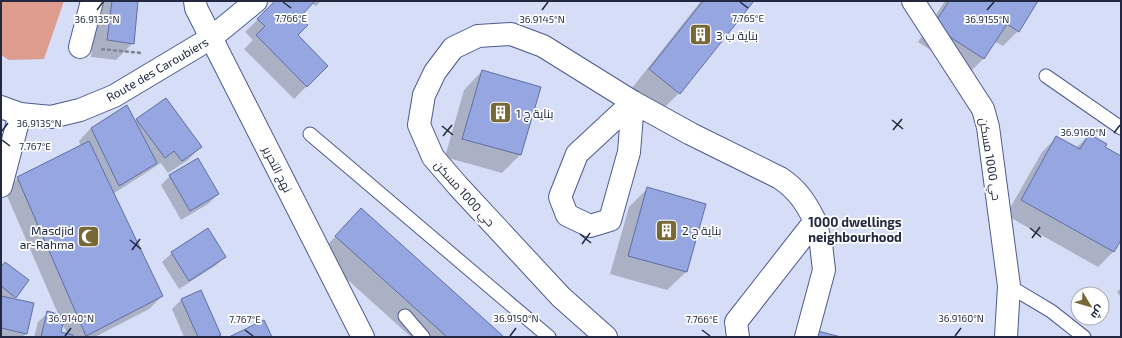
<svg xmlns="http://www.w3.org/2000/svg" width="1122" height="338" font-family="'Exo 2',Cairo,sans-serif">
<style>
.green{fill:#de9c8f}
.shadow{fill:#0003;fill-rule:evenodd}
.building{fill:#95a6e0;stroke:#5f6ea4}
.lines{fill:none;stroke-linecap:round;stroke-linejoin:round}
.service-casing{stroke:#4e5b90;stroke-width:15}
.minor-casing{stroke:#4e5b90;stroke-width:24}
.tertiary-casing{stroke:#4e5b90;stroke-width:24}
.path{stroke:#7c839b;stroke-width:2.5;stroke-dasharray:4 2;stroke-linecap:butt}
.service{stroke:#fff;stroke-width:13}
.minor{stroke:#fff;stroke-width:22}
.tertiary{stroke:#fff;stroke-width:22}
.ticks{fill:none;stroke:#22283f;stroke-width:1.5}
.labels{text-anchor:middle;dominant-baseline:central;stroke-width:3.5;stroke-linejoin:round;paint-order:stroke}
.poi-label{font-size:12px;fill:#22283f;stroke:#fff;text-anchor:start}
.street-label{font-size:12px;fill:#22283f;stroke:#fff}
.neighbourhood-label{font-size:13px;font-weight:bold;fill:#22283f;stroke:#fff}
.ticks-label{font-size:10px;text-anchor:middle;fill:#22283f;stroke:#fff;stroke-width:3.5;stroke-linejoin:round;paint-order:stroke}
</style>
<rect width="100%" height="100%" fill="#d6def7"/>
<path class="green" d="M1,1H64L44,59L9,60L1,55Z"/>
<g class="shadow">
<path d="M97,1H137L133,43L116,60L91,57Z"/>
<path d="M277,1H321L316,6L312,3L298,17L297,35L327,66L294,99L244,49L253,40L245,32Z"/>
<path d="M701,1H752L679,93L661,111L632,88Z"/>
<path d="M945,1H1037L1018,31L1003,46L994,41L983,59L968,74L918,42Z"/>
<path d="M482,71L539,88L520,155L502,173L445,157L464,90Z"/>
<path d="M166,99L200,147L188,160L168,173L161,163L113,194L162,296L149,309L95,337H34L38,322L48,313L59,316L5,191L18,178L81,146L79,141L91,128L134,122ZM62,323L68,335L60,333Z"/>
<path d="M1089,135L1104,148L1121,157V238L1113,252L1098,267L1006,215L1042,152L1057,137L1076,148Z"/>
<path d="M170,176L218,194L208,204L181,220L161,185Z"/>
<path d="M647,189L705,205L686,272L667,290L610,274L629,207Z"/>
<path d="M361,209L503,337H411L319,254Z"/>
<path d="M172,253L225,257L215,266L179,289L162,262Z"/>
<path d="M1,267L15,297L13,299L26,334L23,337H1Z"/>
<path d="M1121,288V297L1117,292Z"/>
<path d="M181,300L220,335L218,337H184L172,309Z"/>
</g>
<g class="building">
<path d="M112,1H138L134,44L107,40Z"/>
<path d="M275,1H315L300,17L308,25L298,35L328,66L307,87L256,35L265,26L257,19Z"/>
<path d="M703,1H754L680,94L649,69Z"/>
<path d="M949,1H1038L1019,32L1007,24L984,59L933,26Z"/>
<path d="M482,70L541,87L521,155L462,139Z"/>
<path d="M166,98L202,147L182,161L174,151L165,158L136,119Z"/>
<path d="M127,105L157,163L119,186L91,128Z"/>
<path d="M1089,134L1107,144L1105,147L1121,156V240L1114,252L1021,200L1056,136L1080,149Z"/>
<path d="M89,141L163,296L86,336L17,177Z"/>
<path d="M198,158L219,194L190,211L169,175Z"/>
<path d="M647,187L706,204L687,272L628,256Z"/>
<path d="M361,208L504,337H447L335,236Z"/>
<path d="M208,228L226,257L189,281L171,252Z"/>
<path d="M5,262L29,280L16,298L1,286V267Z"/>
<path d="M201,290L221,335L217,337H198L181,299Z"/>
<path d="M1,296L34,303L27,334L1,328Z"/>
<path d="M47,311L65,316L61,332L73,335V337H41Z"/>
<path d="M264,320L272,337H229Z"/>
<path d="M814,330L841,337H812Z"/>
</g>
<g class="lines">
<defs>
<g id="service">
<path d="M1046,76L1121,128"/>
<path d="M310,134L549,337"/>
<path d="M1009,286L1051,311L1084,337"/>
<path d="M405,316L423,337"/>
</g>
<g id="minor">
<path d="M913,1L983,109L988,127L1009,286L1006,337"/>
<path d="M80,47L92,1"/>
<path d="M633,102L629,152L610,220L590,226L567,215L560,197L577,154Z"/>
<path d="M1,107L20,114L51,117L80,110L114,96L211,38L256,1"/>
<path d="M1,186L20,114"/>
<path d="M606,337L561,297L458,186L433,157L419,125L424,95L435,72L453,48L478,36L511,34L543,46L633,102L691,134L780,178C798,190 806,203 815,221"/>
<path d="M738,337L736,322L815,221L821,244L824,270L806,337"/>
</g>
<path id="tertiary" d="M195,1L196,8L363,337"/>
</defs>
<use href="#service" class="service-casing"/>
<use href="#minor" class="minor-casing"/>
<use href="#tertiary" class="tertiary-casing"/>
<path class="path" d="M101,49L142,53"/>
<use href="#service" class="service"/>
<use href="#minor" class="minor"/>
<use href="#tertiary" class="tertiary"/>
</g>
<path class="ticks" d="M283,2L291,8M740,2L748,8M97,10L103,2M542,10L548,2M987,10L994,2M892,120L903,129M442,126L453,135M893,130L902,119M2,131L8,123M1114,133L1120,125M443,136L452,125M2,140L10,146M1030,228L1041,237M580,234L591,243M1032,238L1040,227M130,240L141,249M582,244L590,233M132,250L140,239M245,330L253,336M702,330L710,336M65,336L71,328M510,336L516,328M955,336L961,328"/>
<defs>
<symbol id="building-square" viewBox="-11 -11 22 22"><rect x="-9" y="-9" width="18" height="18" rx="4" fill="#786836" stroke="#fff"/><path d="M-4-6H4V6H1V3H-1V6H-4ZM-2.5-4.3h1.7v1.8h-1.7ZM.8-4.3h1.7v1.8H.8ZM-2.5-1h1.7V.8h-1.7ZM.8-1h1.7V.8H.8Z" fill="#fff"/></symbol>
<symbol id="mosque-square" viewBox="-11 -11 22 22"><rect x="-9" y="-9" width="18" height="18" rx="4" fill="#786836" stroke="#fff"/><path d="M3.5-4.9A6 6 0 1 0 3.5 4.9A5 5 0 1 1 3.5-4.9Z" fill="#fff"/></symbol>
</defs>
<g fill-rule="evenodd">
<use href="#building-square" x="688" y="22" width="25" height="25"/>
<use href="#building-square" x="488" y="100" width="25" height="25"/>
<use href="#building-square" x="654" y="218" width="25" height="25"/>
<use href="#mosque-square" x="76" y="224" width="25" height="25"/>
</g>
<g class="labels">
<g class="poi-label">
<text x="716" y="35">بناية ب 3</text>
<text x="516" y="113">بناية ج 1</text>
<text x="74" y="230" text-anchor="end">Masdjid<tspan x="74" dy="14">ar-Rahma</tspan></text>
<text x="682" y="230">بناية ج 2</text>
</g>
<g class="street-label">
<text transform="translate(157 69) rotate(-30)">Route des Caroubiers</text>
<text transform="translate(991 159) rotate(81)">حي 1000 مسكن</text>
<text transform="translate(278 169) rotate(63)">نهج التحرير</text>
<text transform="translate(465 193) rotate(48)">حي 1000 مسكن</text>
</g>
<g class="neighbourhood-label">
<text x="855" y="222">1000 dwellings<tspan x="855" dy="15">neighbourhood</tspan></text>
</g>
</g>
<g class="ticks-label">
<text x="291" y="22">7.766°E</text>
<text x="748" y="22">7.765°E</text>
<text x="97" y="23">36.9135°N</text>
<text x="542" y="23">36.9145°N</text>
<text x="987" y="23">36.9155°N</text>
<text x="39" y="127">36.9135°N</text>
<text x="1083" y="136">36.9160°N</text>
<text x="35" y="150">7.767°E</text>
<text x="71" y="322">36.9140°N</text>
<text x="516" y="322">36.9150°N</text>
<text x="961" y="322">36.9160°N</text>
<text x="245" y="323">7.767°E</text>
<text x="702" y="323">7.766°E</text>
</g>
<rect width="1122" height="338" fill="none" stroke="#22283f" stroke-width="4"/>
<g transform="translate(1090 306) rotate(128)"><circle r="19" fill="#ffffff" stroke="#a7a9b2"/>
<path d="M0-3L7 15L0 10L-7 15Z" fill="#786836"/>
<text y="-6" font-size="11" font-weight="bold" text-anchor="middle" fill="#22283f">ش</text>
</g>
</svg>
